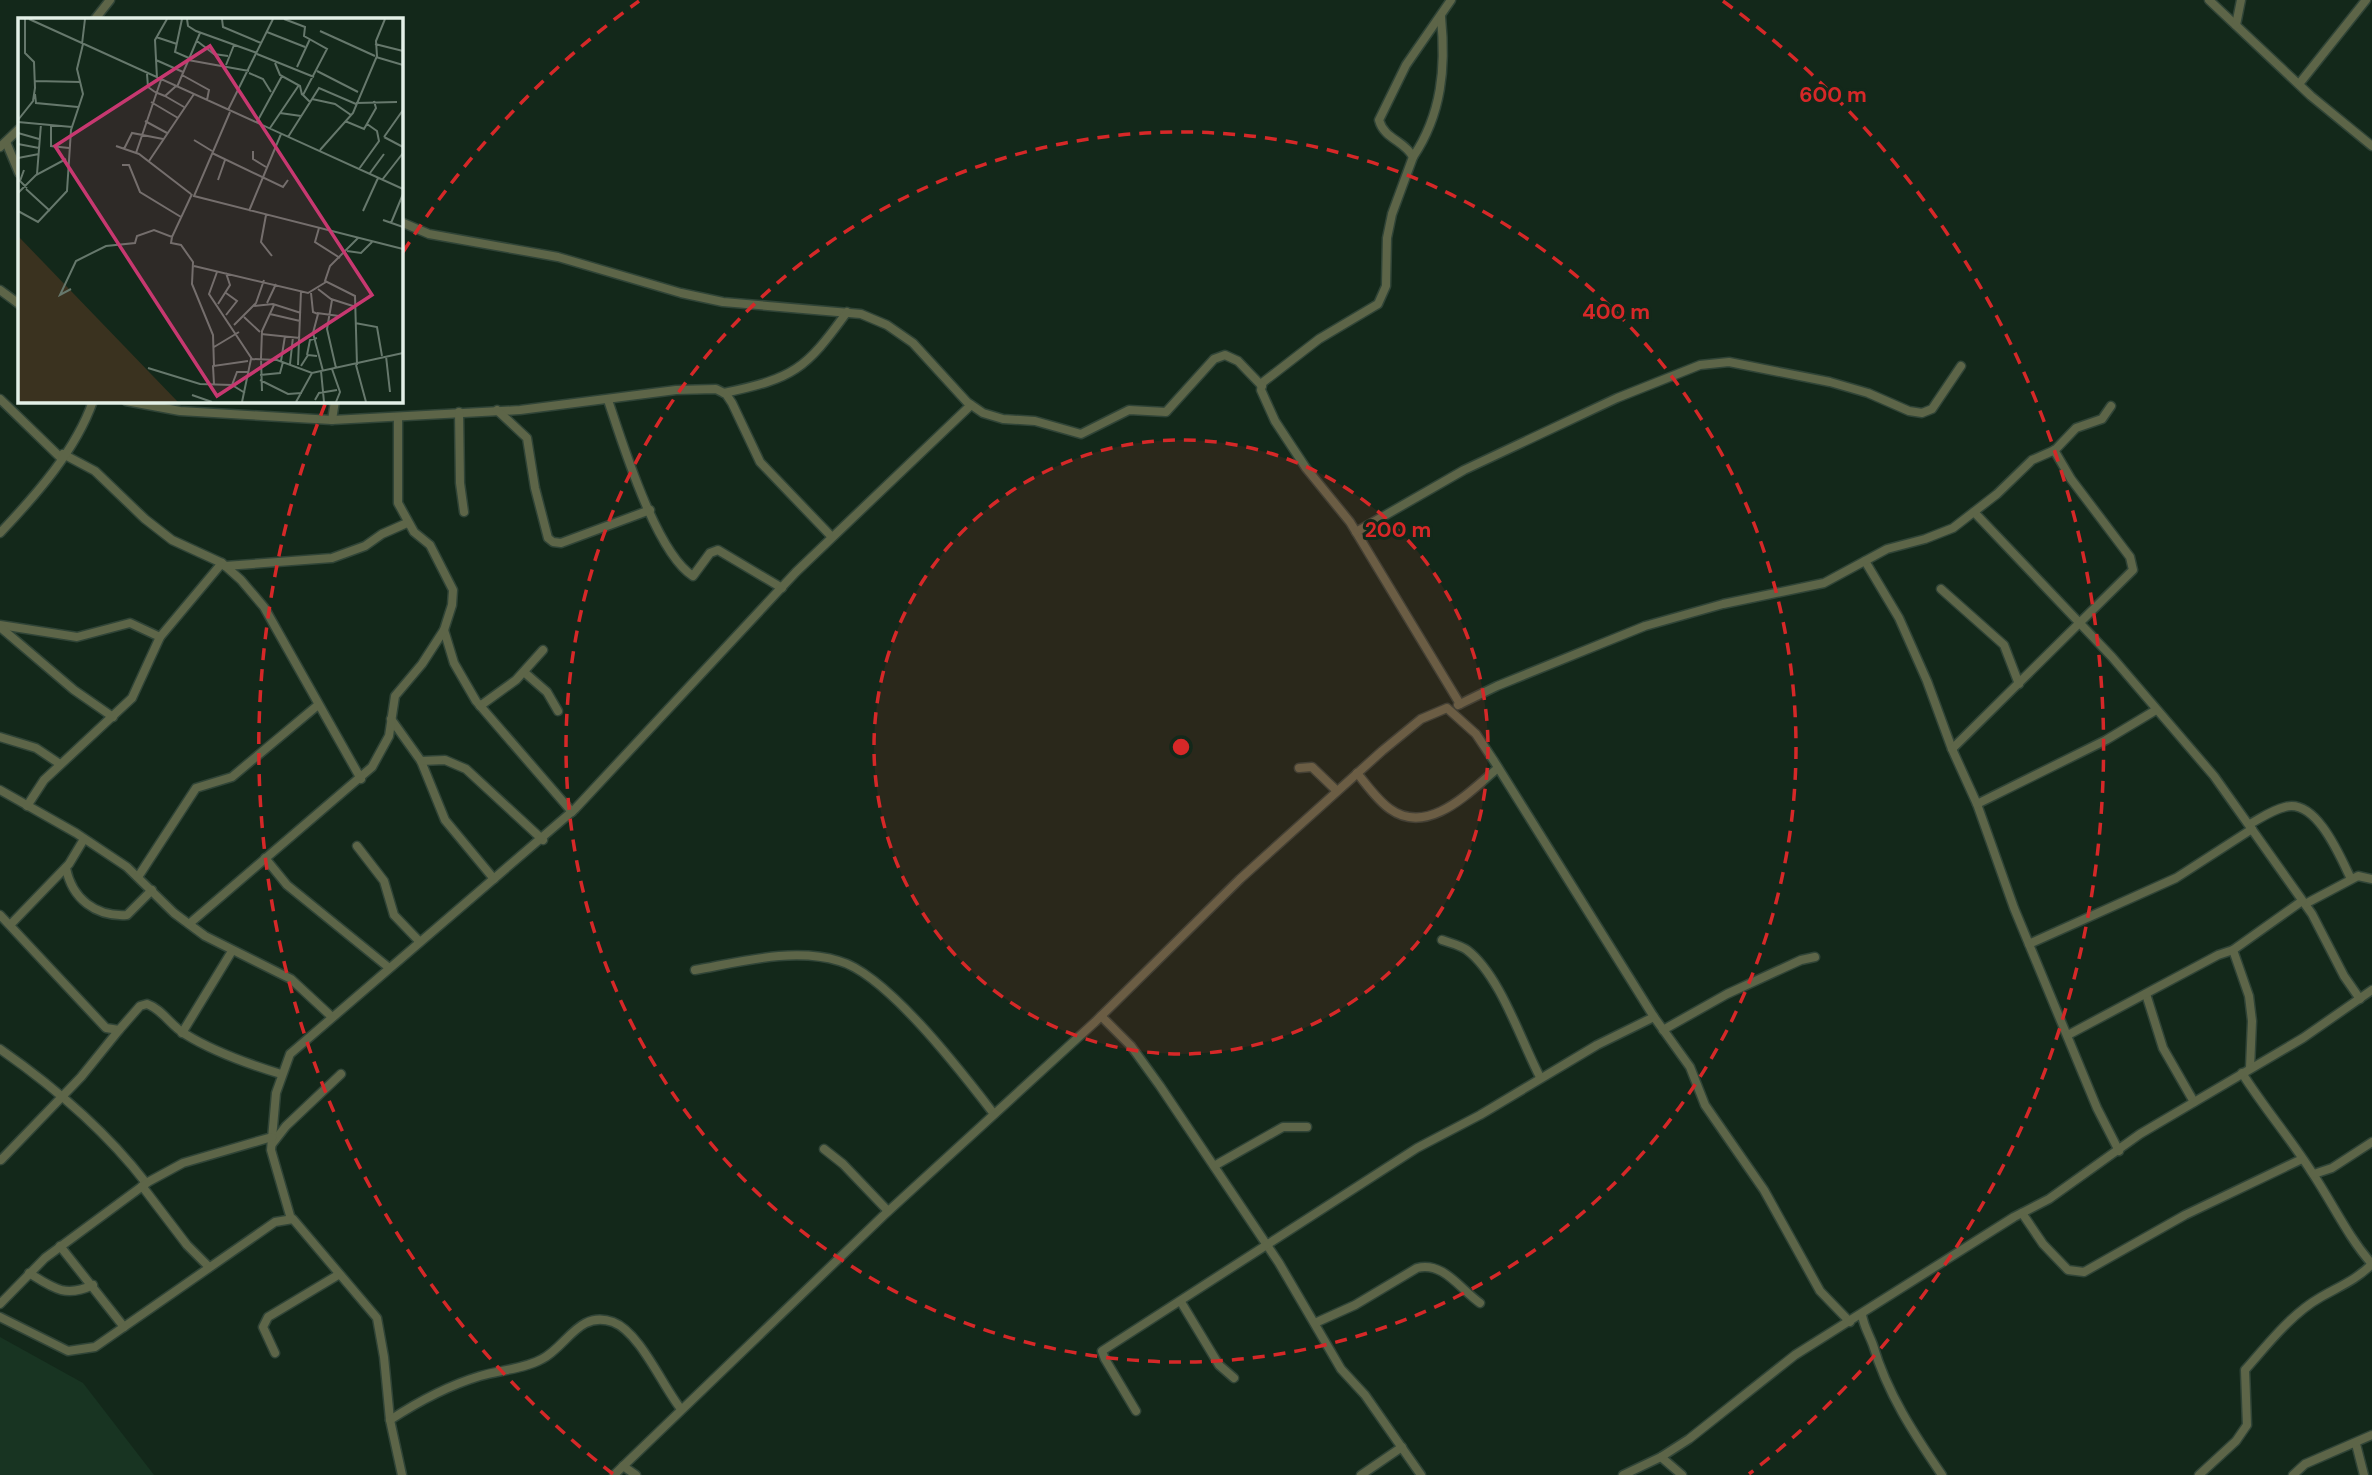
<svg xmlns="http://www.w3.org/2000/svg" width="2372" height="1475" font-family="'DM Sans',sans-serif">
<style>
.built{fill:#183422}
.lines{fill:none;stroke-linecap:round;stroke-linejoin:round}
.minor-casing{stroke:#304437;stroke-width:11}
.minor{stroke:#5d6548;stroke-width:8}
.ring{fill:none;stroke:#d62828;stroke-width:3.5;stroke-dasharray:12 9}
.inset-road{fill:none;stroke:#66786c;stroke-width:2}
.view{fill:#c73870;fill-opacity:0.15;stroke:#c73870;stroke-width:3.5}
.inset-edge{fill:none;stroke:#e3f0e7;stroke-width:3.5}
.centre{fill:#d62828;stroke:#13281a;stroke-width:3.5}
.ring-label{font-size:21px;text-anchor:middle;font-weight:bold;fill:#d62828;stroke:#13281a;stroke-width:6;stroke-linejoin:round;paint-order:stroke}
</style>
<rect width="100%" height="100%" fill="#13281a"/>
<path class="built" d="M0,1337L83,1383L154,1475H0Z"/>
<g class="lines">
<defs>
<g id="minor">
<path d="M1451,0L1406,65L1379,120C1384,139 1405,141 1413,157L1392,214L1387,238L1386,286L1378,304L1319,339L1262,383L1261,390L1275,421L1306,468L1350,522L1460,704"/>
<path d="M2209,0L2311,96L2372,146"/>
<path d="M95,19L110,0"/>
<path d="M2236,25L2241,0"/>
<path d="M2299,84L2366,0"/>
<path d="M6,142L19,173"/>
<path d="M0,147L19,129"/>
<path d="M1413,157C1442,114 1446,67 1441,17"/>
<path d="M401,222L429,234L558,257L681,293L723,302L861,314L887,325L913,343L967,402L983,413L1003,419L1035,421L1081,434L1129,410L1166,412L1214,359L1225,355L1238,361L1262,386"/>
<path d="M0,290L19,304"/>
<path d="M724,393C794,378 805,370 847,312"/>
<path d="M0,399L61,458"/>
<path d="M608,400C622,442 656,553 693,576L710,553L718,550L782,588"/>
<path d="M126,401L180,411L332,420L520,410L676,390L716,389L726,394L732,403L760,462L831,536"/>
<path d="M497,410L527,438L535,488L548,538L553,542L561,543L650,510"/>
<path d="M459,412L460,483L464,512"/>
<path d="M398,417V503L414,532L430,545L453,590L452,605L444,630L454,663L476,701L572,812"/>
<path d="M332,420L335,401"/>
<path d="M63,454L95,471L145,519L172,540L222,563L241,580L264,607L361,779"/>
<path d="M1974,512L2112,657L2214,776L2312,914L2344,976L2360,999"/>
<path d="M1356,532L1464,470L1617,398L1700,365L1729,362L1830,382L1868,393L1909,411L1922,413L1932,409L1961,366"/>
<path d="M0,533C36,495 76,450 93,401"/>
<path d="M1865,561L1899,618L1927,681L1952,749L1977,804L2014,908L2097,1108L2119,1151"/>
<path d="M225,566L332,558L365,546L382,534L407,523"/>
<path d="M1941,589L2004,645L2019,684"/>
<path d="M0,625L77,637L130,623L160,637"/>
<path d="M0,627L74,690L113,717"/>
<path d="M524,672L547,692L558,711"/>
<path d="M1458,705L1497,686L1645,626L1723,604L1824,583L1887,549L1925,539L1953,528L1997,494L2032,460L2055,450L2076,428L2102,419L2111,406"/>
<path d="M480,706L516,680L543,650"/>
<path d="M391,719L421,761L445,820L494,879"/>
<path d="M0,737L36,748L60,764"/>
<path d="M1952,749L2133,570L2130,557L2071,479L2054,450"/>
<path d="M421,761L445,760L466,769L543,840"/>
<path d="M1299,768L1312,767L1337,791"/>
<path d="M1357,773C1367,785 1377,800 1390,809C1429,837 1471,790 1498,768"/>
<path d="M0,790L76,833L127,867L174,913L205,936L291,979L332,1017"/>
<path d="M1977,804L2106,740L2156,710"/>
<path d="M27,806L44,780L132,698L160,637L222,563"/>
<path d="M2250,824C2261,818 2272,810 2285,807C2316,798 2340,856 2351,879"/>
<path d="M357,846L384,881L394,915L419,941"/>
<path d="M265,858L287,885L388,967"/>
<path d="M66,868C72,899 96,917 127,915L152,890"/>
<path d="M138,877L196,788L232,777L318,705"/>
<path d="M2305,904L2358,876L2372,879"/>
<path d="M0,915L106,1028L119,1030L140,1006L147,1004C162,1009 171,1026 185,1034C214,1052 248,1064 281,1074"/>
<path d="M11,924L69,864L84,839"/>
<path d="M189,924L372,767L389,736L395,696L422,664L444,630"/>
<path d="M1442,940C1450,943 1460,945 1467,950C1500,975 1521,1041 1540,1077"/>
<path d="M2029,944L2176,878L2252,829"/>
<path d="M695,970C740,962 794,947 839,961C887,974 963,1074 994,1114"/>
<path d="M2146,994L2163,1048L2194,1102"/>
<path d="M1101,1016L1131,1046L1160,1086L1279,1263L1341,1369L1365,1395L1421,1475"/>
<path d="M1663,1030L1727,994L1801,960L1815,957"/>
<path d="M182,1033L232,951"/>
<path d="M2068,1035L2218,955L2233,950"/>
<path d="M0,1049C53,1086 106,1131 146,1183"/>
<path d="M2250,1068L2252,1021L2249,996L2233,950L2302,901"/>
<path d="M2242,1073C2264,1108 2291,1139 2313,1174C2333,1204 2348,1237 2372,1264"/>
<path d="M272,1144L286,1126L341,1074"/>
<path d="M824,1149L843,1164L888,1211"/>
<path d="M1,1160L81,1077L119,1030"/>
<path d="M1214,1166L1283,1127H1307"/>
<path d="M2314,1174L2332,1168L2372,1142"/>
<path d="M142,1186L187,1245L209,1267"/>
<path d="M2022,1213L2043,1244L2068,1270L2084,1272L2185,1215L2302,1159"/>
<path d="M291,1219L271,1150L276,1093L290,1054L575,809L796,572L971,405"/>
<path d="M60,1246L124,1327"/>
<path d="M29,1273C53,1288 65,1298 93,1285"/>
<path d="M1181,1302L1219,1365L1234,1378"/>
<path d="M0,1304L45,1258L148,1182L183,1163L272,1137"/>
<path d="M1862,1315C1864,1327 1869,1334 1873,1345C1887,1393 1914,1434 1942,1475"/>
<path d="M0,1317L68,1351L95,1347L265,1229L275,1222L293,1219L377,1318L384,1357L390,1420L402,1475"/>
<path d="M1315,1323L1355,1305L1417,1268C1443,1261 1460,1289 1480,1303"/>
<path d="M275,1353L263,1327L268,1317L338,1275"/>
<path d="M1136,1411L1105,1359L1102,1351L1417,1148L1480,1115L1597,1045L1654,1017"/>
<path d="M390,1420C419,1401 447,1386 480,1376C500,1370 524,1369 542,1359C567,1346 579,1310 613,1322C640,1332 663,1387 681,1409"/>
<path d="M2356,1444L2364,1475"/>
<path d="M1661,1457L1682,1475"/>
<path d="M623,1466L636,1475"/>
<path d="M614,1475L883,1216L1095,1022L1240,879L1382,751L1421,719L1447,708L1476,734L1494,761L1654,1017L1690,1067L1705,1105L1764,1190L1820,1291L1850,1322"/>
<path d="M1361,1475L1402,1447"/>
<path d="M1623,1475L1661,1457L1689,1439L1795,1355L2014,1217L2049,1199L2140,1134L2303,1038L2372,990"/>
<path d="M2199,1475L2236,1441L2247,1425L2245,1370C2268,1344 2291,1314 2321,1297C2340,1286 2356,1280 2372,1264"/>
<path d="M2293,1475L2305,1464L2372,1435"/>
</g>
</defs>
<use href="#minor" class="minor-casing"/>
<use href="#minor" class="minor"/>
</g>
<circle cx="1181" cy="747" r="307" fill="#d62828" fill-opacity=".12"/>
<g class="ring">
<circle cx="1181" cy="747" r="307"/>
<circle cx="1181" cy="747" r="615"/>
<path d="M613 1474A922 922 0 0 1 326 402M403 252A922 922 0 0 1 639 1M1723 1A922 922 0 0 1 1749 1474"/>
</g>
<g transform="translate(18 18)">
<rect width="385" height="385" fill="#13281a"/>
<path d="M0,218L160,384H0Z" fill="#3a321f"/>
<path class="inset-road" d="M11,1L385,171M164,1L157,34L171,40M169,1L170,8L178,13L239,35M204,1L205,9L243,25M266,1L287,9L286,18L309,31L285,77L292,84M302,13L357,38M249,14L287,29M138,19L159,26M179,23L196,36L210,38M64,26L67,1M357,26L385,33M239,36L296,59M358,39L385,47M138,42L165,54M170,42L231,53M257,45L262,57L282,68L284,77M208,47L216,27M279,49L292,21M299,53L340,74M231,55L245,61L253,74M129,56L130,69L137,74M164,57L191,72L189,82M139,60L137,22L149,1M17,63L62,64M159,69L182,15M137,74L147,78L158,68M17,76L18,85L60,89M147,78L166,89M294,81L317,86L333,97M133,84L160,100M338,85L379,84M210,92L255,1M212,94L176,178L385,231M262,95L283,98M0,102L15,83L17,70L16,44L7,35V1M127,103L149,115M327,103L346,111L358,90L356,83M0,104L54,109M239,104L264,58M33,107V128L51,130M252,110L281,67M0,115L21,121M270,119L301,70L338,86M366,119L385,92M366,119L385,129M176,122L194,133M0,126L21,130M98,128L121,136L173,176M106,131L114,115L145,121M302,132L335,95L359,38L358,23L367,1M235,133V141L248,149M118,135L143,62M194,135L265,169L270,162M0,140L21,136M131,143L176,76M104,147H111L122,174L163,199M341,151L361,123L359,113L349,106M6,152L2,163L9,170M352,155L366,136M19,156L23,106M200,162L207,142M364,162L385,135M8,171L32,193M0,175L18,157L48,141M0,193L20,204L49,173L53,112L65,76L59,51L65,26M231,193L263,116M345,193L360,160M248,197L243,224L254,238M365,202L385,209M373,205L385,176M301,210L297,224L322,240M154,219L153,225L163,227L175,244L174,266L195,317L196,348M329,233L343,235L354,224M176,248L290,275L308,264M199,254L191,276L234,341M53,271L42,277L58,243L88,228L117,225L119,218L136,212L154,219L174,176M300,271L313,281L338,289M208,275L219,283L208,297M293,275L295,294L300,296L295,315L305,353M314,282L309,311L318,350M249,285L258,266M200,286L212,267L208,255M235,288L255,286L283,295M299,295L321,298M252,296L282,303M226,299L242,314M337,305L359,309L364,338M216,307L238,285L246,262M243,316L282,320M196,329L221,314M289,337L292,322L299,320M368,338L372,374M243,340L244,313L256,287M243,340L244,373M263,343L267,318M272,346L275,319M280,347L283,273M338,347L348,384M339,347L337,278L307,263L312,248L340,220M283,348L290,337L299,338M130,350L182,366L214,367L227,375M314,351L322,374L318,384M303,353L306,384M242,357L262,355L265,344M242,362L270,376L284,375M196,366L195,348L230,343M214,367L219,354H230M174,377L194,384M297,382L301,375L319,372M224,384L233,341L259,342L294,355L385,335M278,384L294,355"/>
<path class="view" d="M192,28L354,277L199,378L37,128Z"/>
<rect width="385" height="385" class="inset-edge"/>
</g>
<circle cx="1181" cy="747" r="10" class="centre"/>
<g class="ring-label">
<text x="1833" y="102">600 m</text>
<text x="1616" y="319">400 m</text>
<text x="1398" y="537">200 m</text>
</g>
</svg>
